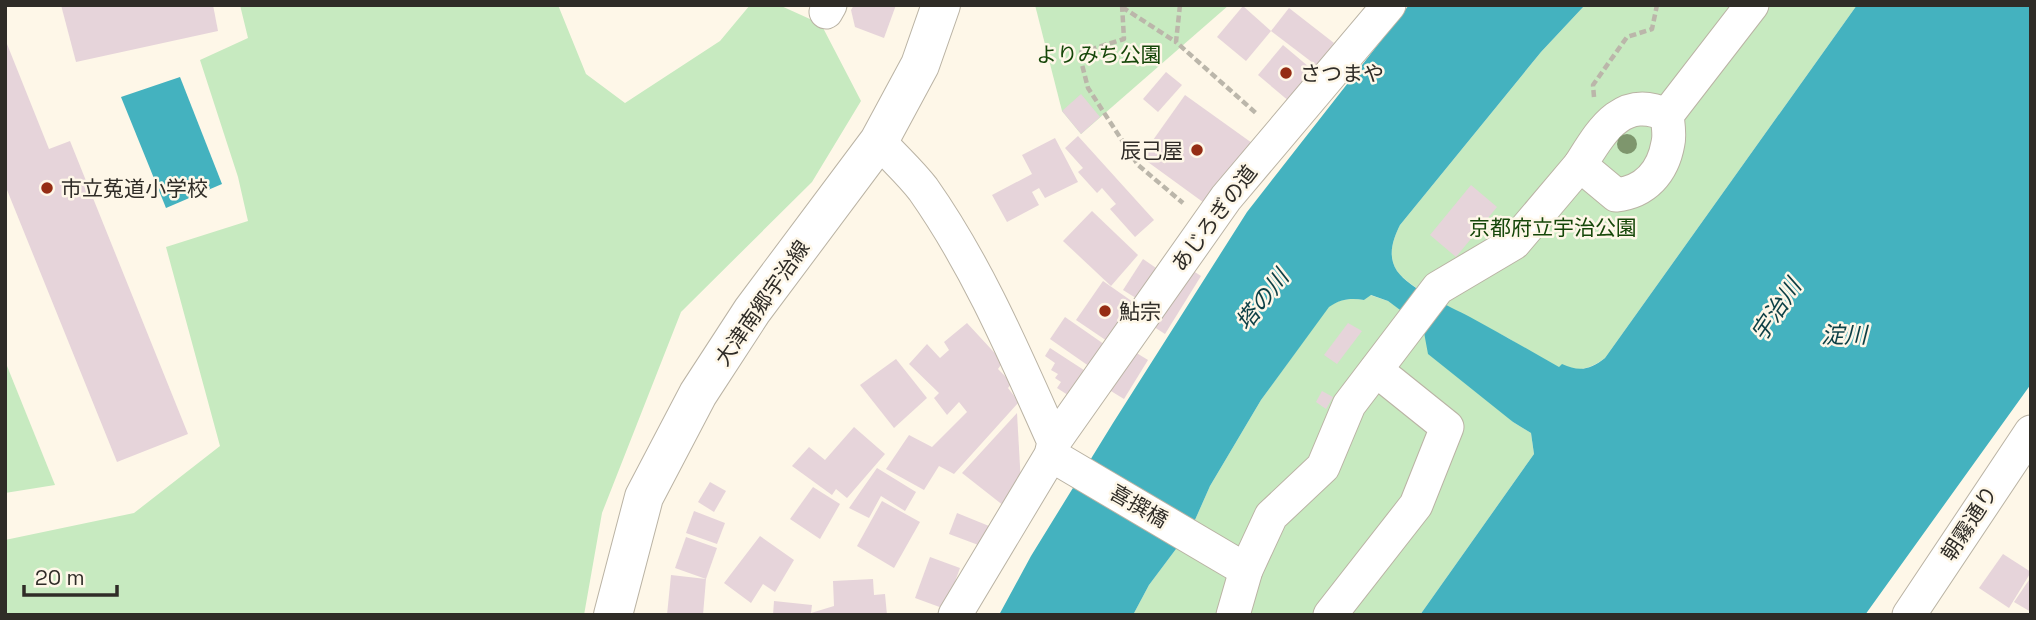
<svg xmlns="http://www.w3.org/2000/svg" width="2036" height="620" font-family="'Space Grotesk','Noto Sans JP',sans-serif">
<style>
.green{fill:#c7eac0}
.water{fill:#44b2bf}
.building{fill:#e6d4da}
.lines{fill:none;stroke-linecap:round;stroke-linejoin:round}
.street-casing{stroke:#bab3a4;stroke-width:35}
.primary-casing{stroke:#bab3a4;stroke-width:40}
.path{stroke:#bbb6aa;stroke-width:4.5;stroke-dasharray:7 3.5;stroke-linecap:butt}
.street{stroke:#fff;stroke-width:33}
.primary{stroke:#fff;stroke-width:38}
.tree{fill:#7e966d}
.poi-dot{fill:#952d14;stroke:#fef7e8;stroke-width:2.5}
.labels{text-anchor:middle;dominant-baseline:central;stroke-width:5;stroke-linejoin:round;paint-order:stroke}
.park-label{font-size:21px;fill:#164709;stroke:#fef7e8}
.poi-label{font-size:21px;fill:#2f2c27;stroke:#fef7e8;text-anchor:start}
.street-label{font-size:21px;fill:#2f2c27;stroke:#fef7e8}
.water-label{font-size:23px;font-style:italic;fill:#0c3f45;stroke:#fef7e8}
</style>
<rect width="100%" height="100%" fill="#fef7e8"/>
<g class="green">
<path d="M240,5H558L586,74L625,103L720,41L750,5H779L821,24L861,101L812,182L681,312L602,513L584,615H5V540L134,513L220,446L166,247L248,221L238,177L200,60L248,38Z"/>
<path d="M1035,5H1229L1081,134L1062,111Z"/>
<path d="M1585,5H1857L1605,358C1592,368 1577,373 1560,368C1544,363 1523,347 1508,338C1483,324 1412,292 1397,271C1387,256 1393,239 1400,225L1541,52Z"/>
<path d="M1370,295L1388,301L1404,312L1513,422L1531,433L1534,454L1420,615H1133L1149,585L1191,529L1210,486L1261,400L1329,306C1341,299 1350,298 1364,300Z"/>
<path d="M5,361L55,485L5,493Z"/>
</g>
<g class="water">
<path d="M1409,5H1585L1541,52L1400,225C1393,239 1387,256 1397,271C1410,289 1449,306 1470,317C1500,333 1529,350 1559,367L1562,364C1579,372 1590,370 1605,358L1857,5H2031V384L1865,615H1420L1534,454L1531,433L1513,422L1428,354L1423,327L1388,301L1371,295L1364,300C1350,298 1341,299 1329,307L1261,400L1210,486L1191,529L1149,585L1133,615H999L1031,556L1113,423L1247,212Z"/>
<path d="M180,77L222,184L166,208L121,97Z"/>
</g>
<g class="building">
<path d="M61,5H213L218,31L76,62Z"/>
<path d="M854,5H896L884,38L855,27L851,10Z"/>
<path d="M1243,6L1271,31L1246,61L1217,37Z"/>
<path d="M1289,8L1334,43L1317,66L1271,31Z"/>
<path d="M5,39L49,149L70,141L188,434L117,462L5,185Z"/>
<path d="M1283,45L1315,72L1290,102L1258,75Z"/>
<path d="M1166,72L1182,85L1158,112L1143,99Z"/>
<path d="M1081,94L1100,117L1081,134L1062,111Z"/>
<path d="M1185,95L1252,143L1207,205L1141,157Z"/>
<path d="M1078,136L1154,220L1135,237L1110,209L1116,204L1102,188L1097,193L1078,172L1083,168L1065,148Z"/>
<path d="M1055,138L1078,182L1045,198L1039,188L1032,192L1039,205L1007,222L992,195L1032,174L1022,155Z"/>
<path d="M1471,185L1497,207L1456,257L1430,235Z"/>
<path d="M1092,211L1138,255L1111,286L1063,241Z"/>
<path d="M1143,259L1159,270L1139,300L1123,290Z"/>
<path d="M1184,265L1201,276L1165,334L1148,323Z"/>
<path d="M1103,281L1133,302L1107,341L1076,320Z"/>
<path d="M1065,317L1111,349L1096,371L1050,339Z"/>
<path d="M967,323L1003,362L998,369L1012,383L1008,388L1019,402L954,474L939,466L924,490L886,469L909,435L932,447L967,412L959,402L947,415L934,398L939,393L909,364L927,344L940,358L949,350L944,342Z"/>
<path d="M1348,323L1362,331L1337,364L1324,355Z"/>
<path d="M1050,348L1090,374L1074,399L1057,388L1061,382L1055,378L1058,374L1051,370L1055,363L1045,356Z"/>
<path d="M1130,349L1148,360L1124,399L1106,388Z"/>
<path d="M896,359L927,398L894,428L860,385Z"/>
<path d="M1322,391L1333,397L1326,409L1316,402Z"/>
<path d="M1017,413L1021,484L1004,506L962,473Z"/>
<path d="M854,427L885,454L847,498L836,489L832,495L792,466L809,447L825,460Z"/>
<path d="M877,468L916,492L905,511L881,496L869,518L849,508Z"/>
<path d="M710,482L726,491L714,512L698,502Z"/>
<path d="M813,487L840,504L820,539L790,519Z"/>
<path d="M882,501L920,522L894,568L857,546Z"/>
<path d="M694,511L725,523L717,544L686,533Z"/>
<path d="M957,513L989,526L981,546L949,534Z"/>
<path d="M760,536L794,560L775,592L763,584L751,603L724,583Z"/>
<path d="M686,537L717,548L706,579L675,568Z"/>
<path d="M2003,554L2031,572L2009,608L1979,588Z"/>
<path d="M930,557L960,568L945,609L915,598Z"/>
<path d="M671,575L706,579L703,615H667Z"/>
<path d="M2031,577V612L2014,602Z"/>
<path d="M873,579L874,595L885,594L887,615H773L774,601L812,605L811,613L834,606L833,581Z"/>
</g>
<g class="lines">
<defs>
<g id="street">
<path d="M826,12L830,5"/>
<path d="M879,141C893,157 910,172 923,189C978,267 1015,355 1054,442L1051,455L955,615"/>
<path d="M1580,165C1601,132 1621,94 1667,115"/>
<path d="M1054,442L1226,198L1389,5"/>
<path d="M1051,455L1246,570"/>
<path d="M1233,615L1246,570L1271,516L1323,467L1349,405L1438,288L1514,243L1580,165L1616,195C1645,192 1663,172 1668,143C1670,135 1668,124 1667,115L1752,5"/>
<path d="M1330,615L1416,505L1447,427L1376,370"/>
<path d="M1909,615L2031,432"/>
</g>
<path id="primary" d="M613,615L644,497L698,394L752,311L879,141L920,65L941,5"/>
</defs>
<use href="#street" class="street-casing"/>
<use href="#primary" class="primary-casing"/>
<g class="path">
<path d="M1122,5L1124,39L1079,53L1088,88L1138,165L1183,203"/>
<path d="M1180,5L1176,42L1257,114"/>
<path d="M1122,7L1176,42"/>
<path d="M1594,97L1593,85L1627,37L1652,29L1657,5"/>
</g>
<use href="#street" class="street"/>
<use href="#primary" class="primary"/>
</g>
<circle class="tree" cx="1627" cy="144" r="10"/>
<g class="poi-dot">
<circle cx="1286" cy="73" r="7"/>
<circle cx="1197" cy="150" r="7"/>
<circle cx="47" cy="188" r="7"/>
<circle cx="1105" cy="311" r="7"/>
</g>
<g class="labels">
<g class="park-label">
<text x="1099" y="54">よりみち公園</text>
<text x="1553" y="227">京都府立宇治公園</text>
</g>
<g class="poi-label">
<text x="1300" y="73">さつまや</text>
<text x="1183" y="150" text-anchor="end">辰己屋</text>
<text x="61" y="188">市立菟道小学校</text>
<text x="1119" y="311">鮎宗</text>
</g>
<g class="street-label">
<text transform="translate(1214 218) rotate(-53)">あじろぎの道</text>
<text transform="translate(762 303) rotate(-55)">大津南郷宇治線</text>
<text transform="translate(1139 506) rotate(30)">喜撰橋</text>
<text transform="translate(1969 523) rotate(-57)">朝霧通り</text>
</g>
<g class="water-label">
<text transform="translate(1262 300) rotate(-52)">塔の川</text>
<text transform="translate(1776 310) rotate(-56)">宇治川</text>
<text x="1844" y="335">淀川</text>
</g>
</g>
<rect width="2036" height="620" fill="none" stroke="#2f2c27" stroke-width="14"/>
<path d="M24 585v10h93v-10" fill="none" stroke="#2f2c27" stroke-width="3.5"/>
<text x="35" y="585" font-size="21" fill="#2f2c27" stroke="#fef7e8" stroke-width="5" paint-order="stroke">20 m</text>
</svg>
